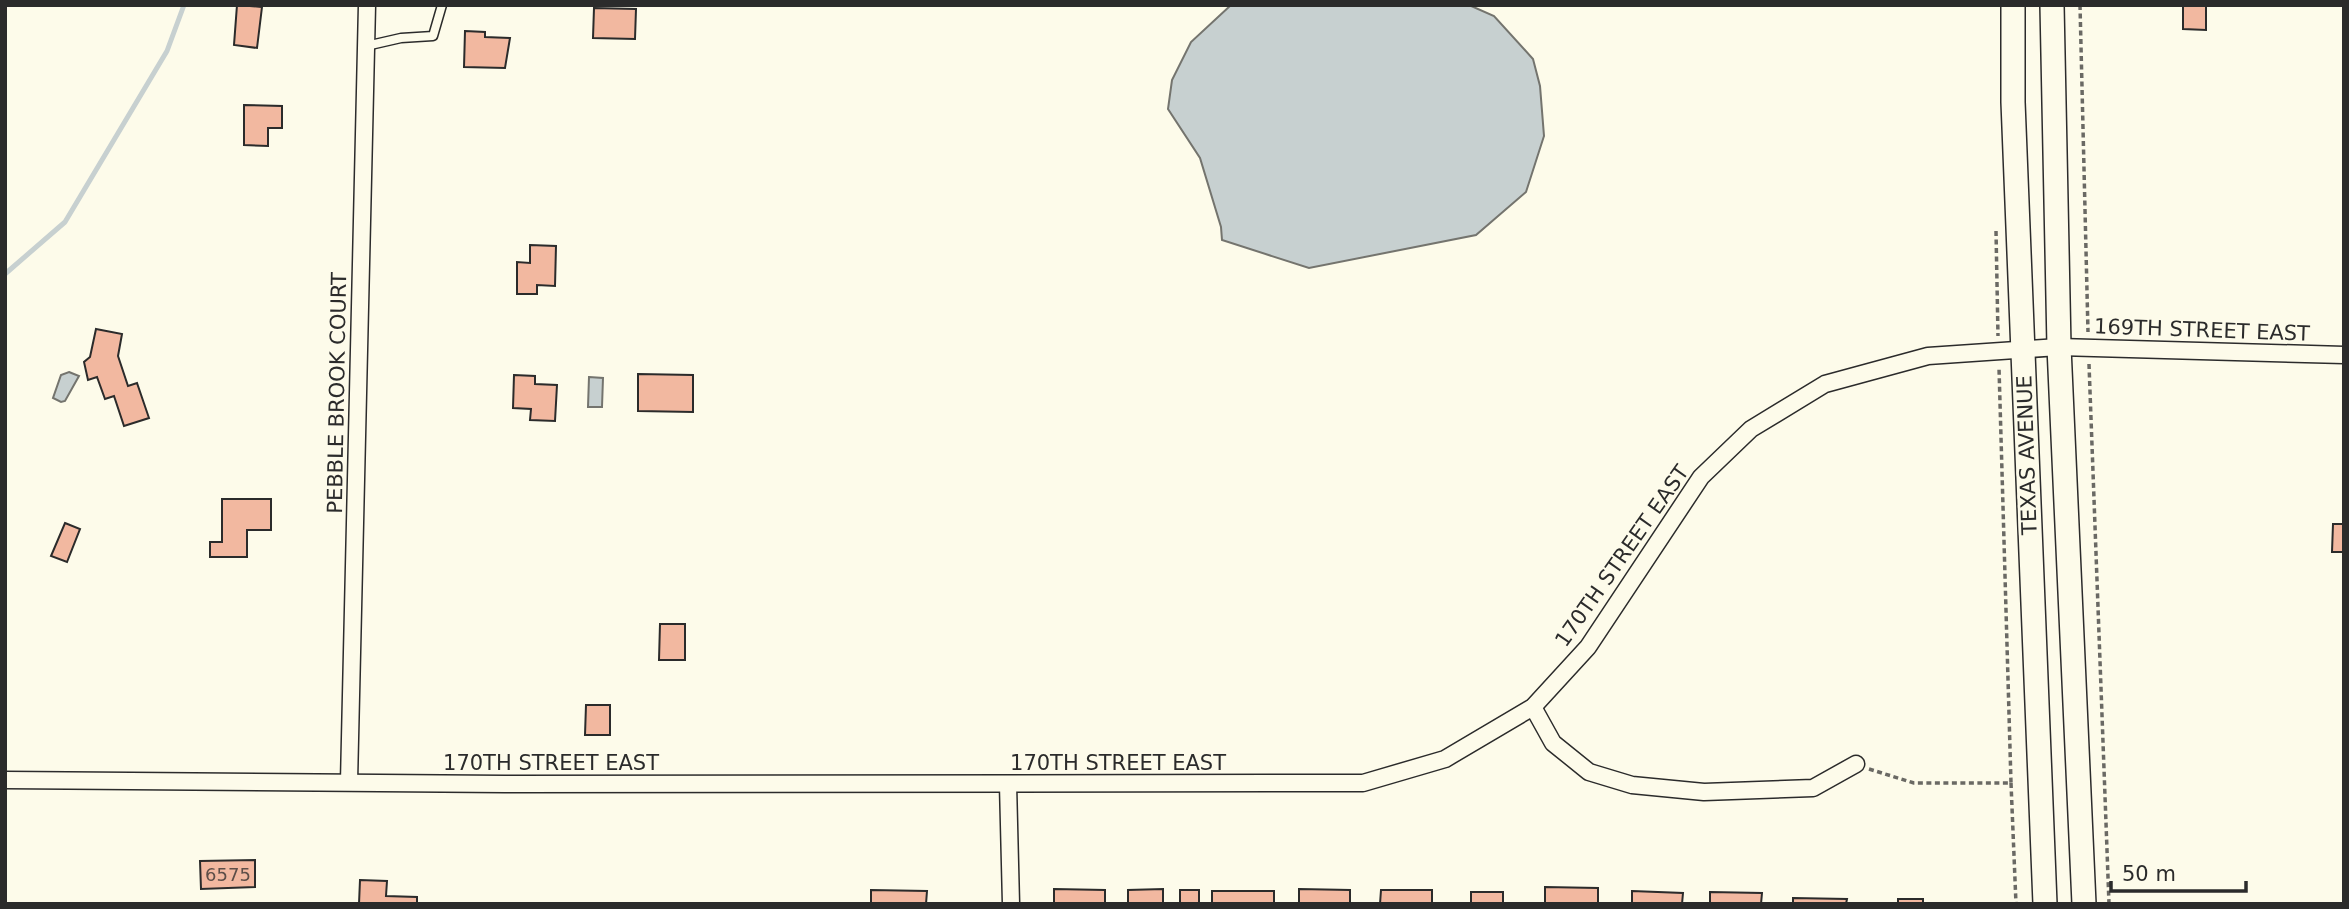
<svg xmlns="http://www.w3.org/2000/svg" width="2349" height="909" font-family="'DejaVu Sans',sans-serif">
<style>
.water{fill:#c7d0d0;stroke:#74746e;stroke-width:2}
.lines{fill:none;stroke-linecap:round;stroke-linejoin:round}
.stream{stroke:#c7d0d0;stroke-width:5}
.building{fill:#f2b8a0;stroke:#2b2b2b;stroke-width:2}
.lane-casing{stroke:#2b2b2b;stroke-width:11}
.street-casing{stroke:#2b2b2b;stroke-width:19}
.secondary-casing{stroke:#2b2b2b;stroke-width:26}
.path{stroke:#6a6964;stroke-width:3.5;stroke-dasharray:5 3.5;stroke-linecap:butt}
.lane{stroke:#fdfbea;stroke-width:8}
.street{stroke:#fdfbea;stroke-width:16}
.secondary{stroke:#fdfbea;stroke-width:23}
.labels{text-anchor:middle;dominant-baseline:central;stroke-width:5;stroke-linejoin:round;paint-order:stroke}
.number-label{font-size:18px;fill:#5d4e48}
.street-label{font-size:21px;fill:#2b2b2b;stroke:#fdfbea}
</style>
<rect width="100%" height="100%" fill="#fdfbea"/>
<g class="water">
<path d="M1231,5H1469L1494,16L1533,59L1540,86L1544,136L1526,192L1476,235L1309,268L1222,240L1221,227L1200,158L1168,109L1172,80L1191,42Z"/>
<path d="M69,372L79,376L65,401L61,402L53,398L61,375Z"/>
<path d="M589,377L603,378L602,407H588Z"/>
</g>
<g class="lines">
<path class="stream" d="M5,274L65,222L167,51L184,5"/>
</g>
<g class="building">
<path d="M237,5L262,7L257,48L234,45Z"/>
<path d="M2183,5H2206V30L2183,29Z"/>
<path d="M594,8L636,9L635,39L593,38Z"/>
<path d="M465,31L485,32V37L510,38L505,68L464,67Z"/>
<path d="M244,105L282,106V128H268V146L244,145Z"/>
<path d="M530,245L556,246L555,286L537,285V294H517V262L530,263Z"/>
<path d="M96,329L122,334L118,356L128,386L137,383L149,418L124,426L114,396L105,399L97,377L88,380L84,362L90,357Z"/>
<path d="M638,374L693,375V412L638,411Z"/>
<path d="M514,375L535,376V384L557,385L555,421L530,420L531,409L513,408Z"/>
<path d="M222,499H271V530H247V557H210V542H222Z"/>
<path d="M65,523L80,529L67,562L51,556Z"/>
<path d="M2333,524H2344V552H2332Z"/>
<path d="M660,624H685V660H659Z"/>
<path d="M586,705H610V735H585Z"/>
<path d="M255,860V887L201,889L200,861Z"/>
<path d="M360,880L387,881L386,896L417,897V904H359Z"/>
<path d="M1545,887L1598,888V904H1545Z"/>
<path d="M1054,889L1105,890V904H1054Z"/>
<path d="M1163,889V904H1128V890Z"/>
<path d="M1299,889L1350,890V904H1299Z"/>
<path d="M871,890L927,891L926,904H871Z"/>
<rect x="1180" y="890" width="19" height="14"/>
<path d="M1381,890H1432V904H1380Z"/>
<rect x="1212" y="891" width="62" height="13"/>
<path d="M1632,891L1683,893L1682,904H1632Z"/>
<rect x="1471" y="892" width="32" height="12"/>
<path d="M1710,892L1762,893L1761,904H1710Z"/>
<path d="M1793,898L1847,899L1846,904H1793Z"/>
<rect x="1898" y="899" width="25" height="5"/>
</g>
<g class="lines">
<defs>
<path id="lane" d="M366,46L401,38L433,36L442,5"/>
<g id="street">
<path d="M1533,707L1553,743L1589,772L1632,785L1704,792L1813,788L1856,764"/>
<path d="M5,780L505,784L1363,783L1445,759L1533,707L1588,647L1701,477L1751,429L1825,384L1928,356L2059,347L2344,355"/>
<path d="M349,782L367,5"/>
<path d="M1008,784L1011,904"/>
</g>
<g id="secondary">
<path d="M2013,5V102L2045,904"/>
<path d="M2052,5L2059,347L2084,904"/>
</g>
</defs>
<use href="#lane" class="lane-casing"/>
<use href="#street" class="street-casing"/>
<use href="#secondary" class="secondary-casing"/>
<g class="path">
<path d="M2080,5L2088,332"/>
<path d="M1996,231L1998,336"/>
<path d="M2089,364L2109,904"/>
<path d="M1869,769L1914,783H2011L1999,368"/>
<path d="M2011,783L2016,904"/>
</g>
<use href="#lane" class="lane"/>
<use href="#street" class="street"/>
<use href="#secondary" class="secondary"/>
</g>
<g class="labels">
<g class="number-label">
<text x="228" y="874">6575</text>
</g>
<g class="street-label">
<text transform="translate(2202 330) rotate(2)">169TH STREET EAST</text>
<text transform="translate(337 393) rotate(-89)">PEBBLE BROOK COURT</text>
<text transform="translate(2027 455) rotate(-92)">TEXAS AVENUE</text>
<text transform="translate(1622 556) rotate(-55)">170TH STREET EAST</text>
<text x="551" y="763">170TH STREET EAST</text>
<text x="1118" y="763">170TH STREET EAST</text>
</g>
</g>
<rect width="2349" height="909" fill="none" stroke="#2b2b2b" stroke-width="14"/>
<path d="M2111 881v10h135v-10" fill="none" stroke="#2b2b2b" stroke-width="3.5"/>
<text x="2122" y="881" font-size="21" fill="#2b2b2b" stroke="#fdfbea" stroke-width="5" paint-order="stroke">50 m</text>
</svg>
